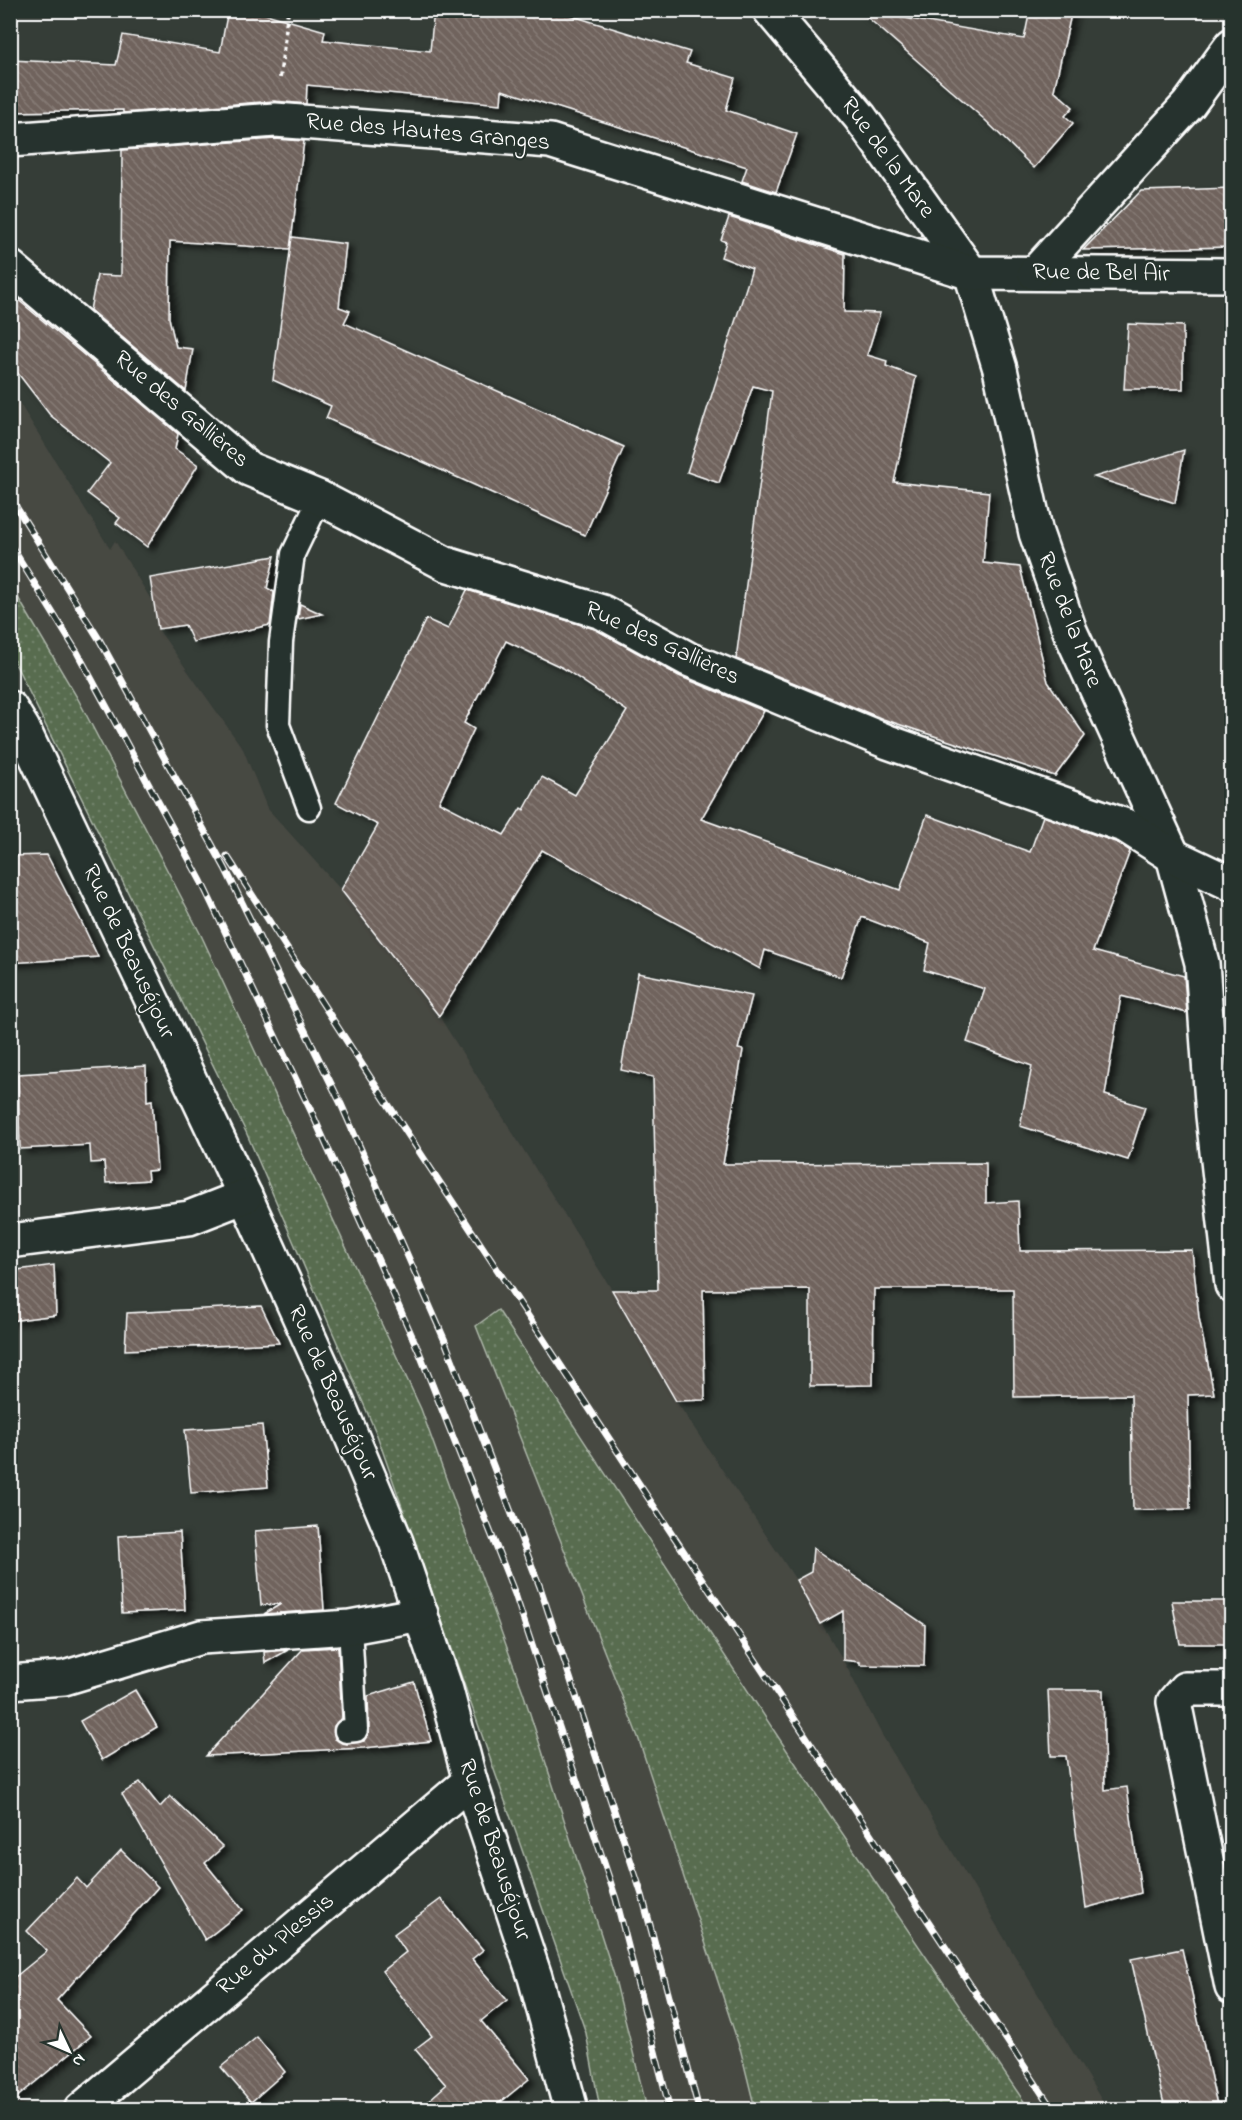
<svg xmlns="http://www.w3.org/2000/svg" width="1242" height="2120" font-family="'Indie Flower',sans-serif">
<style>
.built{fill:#474842}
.green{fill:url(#green-dots);stroke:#acb6a8;stroke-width:1.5}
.building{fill:url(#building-back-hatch);stroke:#fff;stroke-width:1.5;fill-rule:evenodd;filter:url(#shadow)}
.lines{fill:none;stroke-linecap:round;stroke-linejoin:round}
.lane-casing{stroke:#fff;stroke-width:27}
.street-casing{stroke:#fff;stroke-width:38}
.path{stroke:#fff;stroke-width:4;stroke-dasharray:4.5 4.5;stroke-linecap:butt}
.lane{stroke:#26332d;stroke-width:22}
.street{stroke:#26332d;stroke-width:33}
.rail-casing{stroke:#fff;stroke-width:7}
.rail{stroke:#26332d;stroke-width:4.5;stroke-dasharray:14;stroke-linecap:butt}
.labels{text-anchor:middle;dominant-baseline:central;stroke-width:4.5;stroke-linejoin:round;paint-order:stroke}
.street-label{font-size:24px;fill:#fff;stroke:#26332d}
</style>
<defs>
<pattern id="green-dots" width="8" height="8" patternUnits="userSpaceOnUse" patternTransform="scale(1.5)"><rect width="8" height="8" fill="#586c50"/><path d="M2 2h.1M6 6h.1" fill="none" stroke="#71826a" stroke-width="1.8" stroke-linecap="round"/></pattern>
<pattern id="building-back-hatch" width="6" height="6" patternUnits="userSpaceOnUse" patternTransform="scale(1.5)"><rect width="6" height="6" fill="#70635d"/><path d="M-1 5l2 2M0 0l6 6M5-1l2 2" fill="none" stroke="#857a75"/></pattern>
<filter id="shadow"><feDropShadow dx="6" dy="4" stdDeviation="3" flood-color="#0009"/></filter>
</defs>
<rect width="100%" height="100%" fill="#353d37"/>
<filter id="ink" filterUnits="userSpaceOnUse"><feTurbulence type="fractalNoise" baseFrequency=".0167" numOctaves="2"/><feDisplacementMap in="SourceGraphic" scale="12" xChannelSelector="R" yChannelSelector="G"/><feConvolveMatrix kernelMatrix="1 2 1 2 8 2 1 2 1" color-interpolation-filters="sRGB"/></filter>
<g filter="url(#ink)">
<path class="built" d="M10,388L110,549L115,541L155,606L158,629L243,749L267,808L341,890L439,1016L612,1290L676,1401L796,1580L843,1660L882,1735L1107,2109H1029L809,1784L476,1326L638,1737L741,2052L755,2109H600L586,2033L377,1435L246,1132L11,655Z"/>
<g class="green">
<path d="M10,584L78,699L201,935L421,1409L523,1692L614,1975L647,2109H600L586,2033L377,1435L246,1132L11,655Z"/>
<path d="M498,1310L809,1784L1029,2109H755L741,2052L638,1737L476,1326Z"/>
</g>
<g class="building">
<path d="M228,10H252L325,31L323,40L430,51L434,10H553L690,52L686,63L735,78L726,110L797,134L776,192L742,181L747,167L502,90L501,104L307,85L306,104L274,101L123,113V110L10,112V60L116,65L123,35L220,52Z"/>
<path d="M859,10L1024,39L1030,10H1072L1054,90L1073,107L1065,116L1073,123L1034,168L984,119Z"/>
<path d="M275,139L304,141L290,249L170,241L169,318L176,347L193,349L186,391L90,310L97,275L121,276L122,150Z"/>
<path d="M1232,188V247L1083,250L1141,191Z"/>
<path d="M729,217L845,254L844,312L880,313L867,355L887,361L886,366L916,377L894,482L989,492L983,563L1020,567L1048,682L1085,736L1055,776L883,719L736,659L772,391L753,386L719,483L687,472L752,269L721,257L726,242L721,240Z"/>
<path d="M292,237L346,244L339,307L350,311L344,323L624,447L585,535L326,418L331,406L273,380Z"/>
<path d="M10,293L178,434L175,449L198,465L147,547L116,523L120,518L87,493L110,463L50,415L10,363Z"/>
<path d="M1128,324L1183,326V389H1124Z"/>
<path d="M1184,450L1175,503L1094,477Z"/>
<path d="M275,556L267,588L274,592L270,625L193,642L185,625L158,629L150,578Z"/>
<path d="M467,590L595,629L679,676L764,711L701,819L900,890L927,815L1030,852L1043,816L1118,843L1130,851L1093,951L1184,976L1187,1013L1121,996L1105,1095L1145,1107L1128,1160L1020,1126L1032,1066L967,1042L985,989L924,970L930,943L862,917L841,977L765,950L760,969L542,850L439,1016L341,890L378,825L336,803L426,619L448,629ZM506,641L563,668L627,711L575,795L542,777L524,810L521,808L504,835L439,802L474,729L464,723Z"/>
<path d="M300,604L322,614L298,619Z"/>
<path d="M47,855L80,919L98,957L10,963V856Z"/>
<path d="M638,973L752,996L738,1049L743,1050L723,1164L986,1163V1203L1018,1201L1020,1251L1192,1250L1199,1318L1214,1394L1188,1395L1190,1509L1133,1510L1131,1395L1014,1397L1013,1289H874L873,1385L810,1386V1289L703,1290L705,1400L676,1401L612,1290H658L653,1077L621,1070Z"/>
<path d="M146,1066L147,1101L152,1100L157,1170L147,1171L148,1180L106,1183L104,1162L91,1163L90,1145L20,1149L18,1074Z"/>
<path d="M54,1265L56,1315L10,1321V1271Z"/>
<path d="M261,1306L279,1343L125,1350L127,1313Z"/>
<path d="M262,1425L268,1487L191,1493L185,1430Z"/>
<path d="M318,1526L324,1610L264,1614L281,1604L261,1605L255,1531Z"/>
<path d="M180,1532L185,1610L122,1613L118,1536Z"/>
<path d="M813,1548L925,1625L924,1666L860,1665V1662L843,1660V1611L820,1624L796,1580L811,1572Z"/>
<path d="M1172,1601H1232V1644H1180Z"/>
<path d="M338,1647L342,1719L334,1726L335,1739L347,1744L364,1741L369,1729L368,1696L414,1682L431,1741L364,1748L206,1756L303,1649Z"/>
<path d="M288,1650L265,1663L264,1652Z"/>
<path d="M135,1690L157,1727L102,1760L80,1721Z"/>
<path d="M1048,1690H1103L1105,1790L1127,1787L1141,1893L1086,1908L1066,1756H1051Z"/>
<path d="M140,1782L160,1807L170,1796L223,1847L205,1863L243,1910L205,1940L122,1794Z"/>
<path d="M121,1850L158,1887L57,2000L91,2036L10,2103V1981L47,1951L27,1931L77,1878L86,1888Z"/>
<path d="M441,1899L483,1950L472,1959L507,2000L481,2021L529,2079L492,2109H419L446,2085L415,2049L432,2036L382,1971L406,1952L394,1934Z"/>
<path d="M1182,1949L1206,2056L1218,2109H1165L1131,1959Z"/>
<path d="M257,2037L285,2072L251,2102L221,2067Z"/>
</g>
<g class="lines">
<defs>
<g id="lane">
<path d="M309,808L278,725L281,642L293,554L320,498"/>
<path d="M346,1731L356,1730L350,1627"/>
</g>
<g id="street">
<path d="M770,10L860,117L971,273L1000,369L1036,533L1070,631L1173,856L1202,963L1213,1116L1232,1285"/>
<path d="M10,140L275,120L550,141L971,273L1232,275"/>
<path d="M10,267L249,469L320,498L446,564L602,612L688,659L888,742L1126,826L1173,856L1232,884"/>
<path d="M1035,273L1189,104L1232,45"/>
<path d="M10,708L23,729L245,1196L328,1380L396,1542L446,1690L470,1781L535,1977L571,2110"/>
<path d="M10,1241L189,1218L245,1196"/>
<path d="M10,1682L64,1678L201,1637L350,1627L421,1614"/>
<path d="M1232,1689H1185L1174,1702L1232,1987"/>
<path d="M81,2110L470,1781"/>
</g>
</defs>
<use href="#lane" class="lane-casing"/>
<use href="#street" class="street-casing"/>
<path class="path" d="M280,78L288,10"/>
<use href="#lane" class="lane"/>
<use href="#street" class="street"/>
<defs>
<g id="rail">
<path d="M10,497L99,639L225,868L341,1104L445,1341L540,1587L642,1895L699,2110"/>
<path d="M10,544L77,652L201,881L312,1113L420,1354L515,1594L616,1899L670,2110"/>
<path d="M227,856L370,1077L1053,2110"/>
</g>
</defs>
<use href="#rail" class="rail-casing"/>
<use href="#rail" class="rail"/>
</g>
</g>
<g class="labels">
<g class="street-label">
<text transform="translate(428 133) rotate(5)">Rue des Hautes Granges</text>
<text transform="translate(887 158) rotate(54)">Rue de la Mare</text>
<text transform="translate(1101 274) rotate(1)">Rue de Bel Air</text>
<text transform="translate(181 410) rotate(40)">Rue des Gallières</text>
<text transform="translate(1069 620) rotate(69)">Rue de la Mare</text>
<text transform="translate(662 644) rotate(25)">Rue des Gallières</text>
<text transform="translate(128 952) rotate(65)">Rue de Beauséjour</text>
<text transform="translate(332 1393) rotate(66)">Rue de Beauséjour</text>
<text transform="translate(494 1850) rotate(72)">Rue de Beauséjour</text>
<text transform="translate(276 1945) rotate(-40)">Rue du Plessis</text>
</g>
</g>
<rect width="1242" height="2120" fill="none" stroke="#26332d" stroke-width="36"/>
<rect x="18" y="18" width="1206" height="2084" fill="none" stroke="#fff" stroke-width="2" filter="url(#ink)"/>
<g transform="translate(69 2051) rotate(134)" stroke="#26332d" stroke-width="4.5" paint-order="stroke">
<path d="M0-4.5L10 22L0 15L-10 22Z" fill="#ffffff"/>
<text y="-9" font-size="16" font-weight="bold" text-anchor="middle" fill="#ffffff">N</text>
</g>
</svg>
